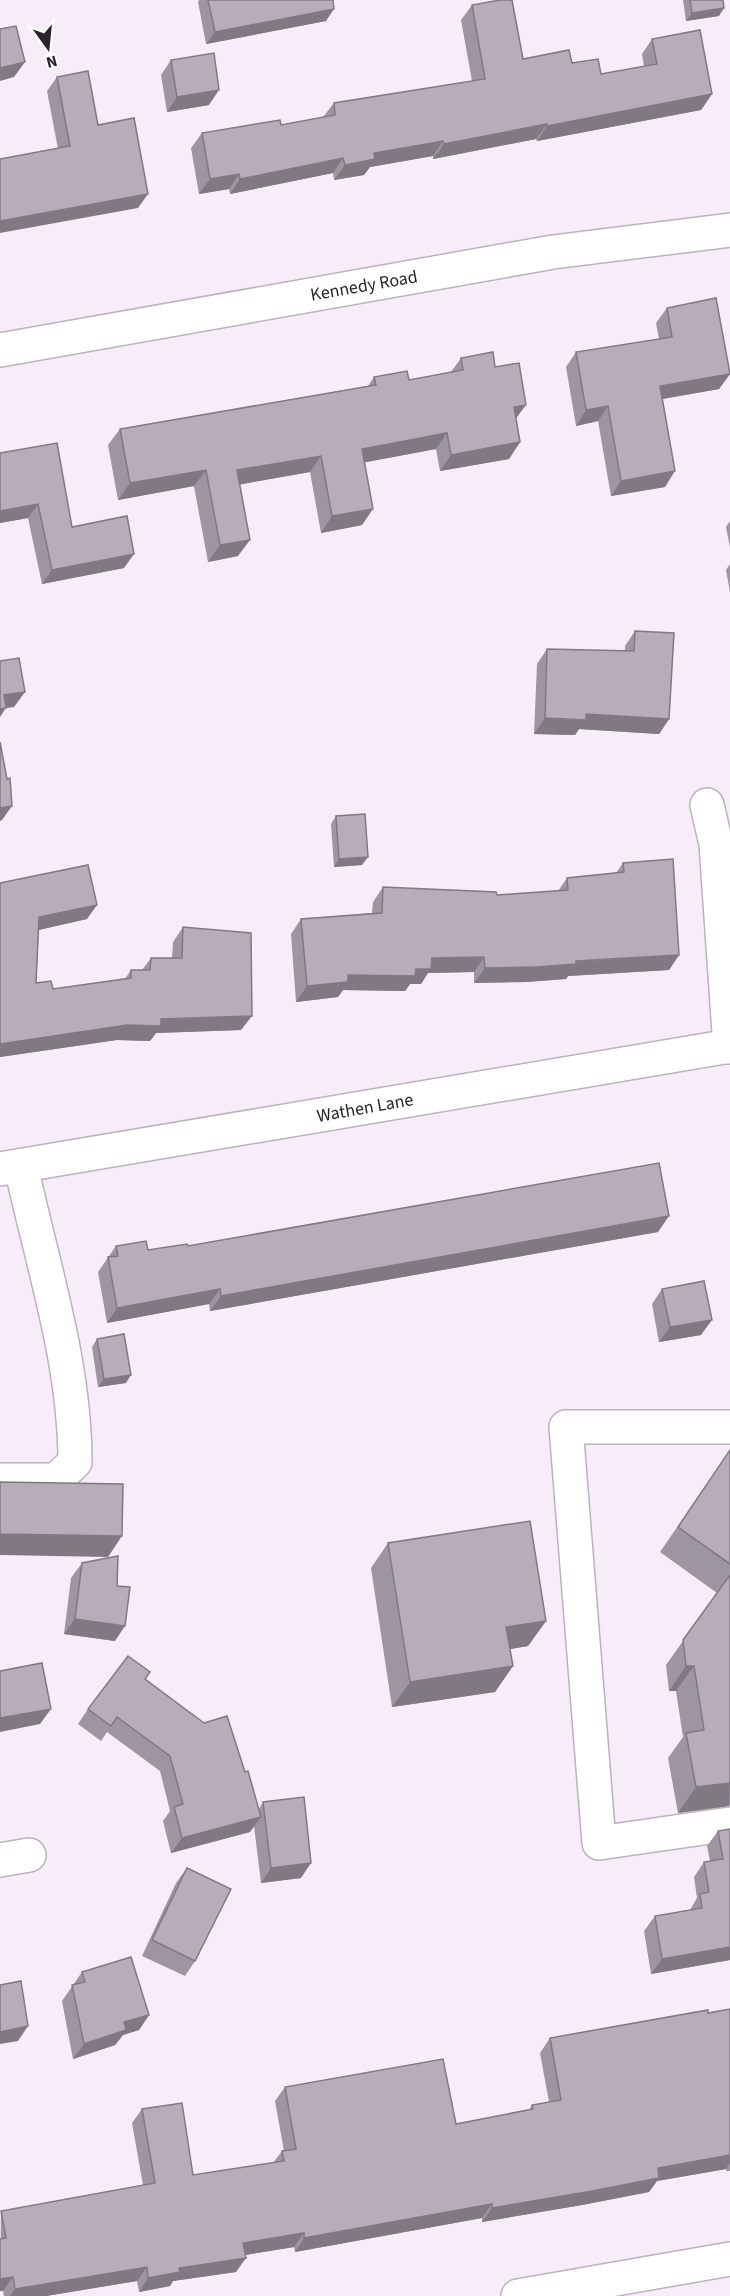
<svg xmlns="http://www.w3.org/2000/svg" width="730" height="2296" font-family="'Source Sans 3',sans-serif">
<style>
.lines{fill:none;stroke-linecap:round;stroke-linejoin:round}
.minor-casing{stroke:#bcb2bf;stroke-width:36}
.minor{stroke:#fff;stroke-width:33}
.wall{fill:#9d959f}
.shaded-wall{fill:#807982}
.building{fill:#b7adb9;stroke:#807982;stroke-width:1.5}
.labels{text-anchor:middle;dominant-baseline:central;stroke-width:4.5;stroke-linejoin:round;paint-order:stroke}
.street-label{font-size:18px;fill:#29252a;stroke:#fff}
</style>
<rect width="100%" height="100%" fill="#f7edf9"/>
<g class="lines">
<defs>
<g id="minor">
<path d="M0,350L553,252L730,230"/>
<path d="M707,805L716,844L730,1047"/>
<path d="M0,1169L730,1046"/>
<path d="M730,1427H566L599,1843L730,1824"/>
<path d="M0,1480H56L75,1462C75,1361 42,1264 21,1166"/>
<path d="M0,1860L29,1855"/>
<path d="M518,2296L730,2259"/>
</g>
</defs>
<use href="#minor" class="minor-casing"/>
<use href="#minor" class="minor"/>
</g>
<g class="wall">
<path d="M199,0H333L326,21L206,44L198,2Z"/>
<path d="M683,0H723L719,16L686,21Z"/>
<path d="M472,5L523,59L572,63L601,74L644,66L642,54L652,39L712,94L701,110L537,141L536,139L433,159V156L370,167L364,175L334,180L333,173L230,194L229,189L199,194L191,148L202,133L281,125L323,117L334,103L472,81L461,20Z"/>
<path d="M171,60L209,105L167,112L161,75Z"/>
<path d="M57,77L98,125L138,208L58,149L47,91Z"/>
<path d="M667,308L730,374L719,389L663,399L665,487L611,496L598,421L576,426L566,367L576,352L659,339L656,323Z"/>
<path d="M461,358L495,367L516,419L520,442L509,459L440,471L436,449L365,462L362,525L321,533L310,472L240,484L238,556L208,562L194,486L118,500L108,445L120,429L368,386L374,377L409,380L451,372Z"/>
<path d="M0,453L72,527L124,568L42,584L28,518L0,523Z"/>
<path d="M730,521V548L726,527Z"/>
<path d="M730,564V592L726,570Z"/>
<path d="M635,631L669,719L659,734L579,729L575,735L534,734L537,664L547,649L625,651V646Z"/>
<path d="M336,816L362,865L334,867L331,824Z"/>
<path d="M623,863L679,955L669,970L568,976L566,979L526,982L474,983V972L428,973L421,984H410L405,991L343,990L338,997L296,1002L291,934L301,919L372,913L373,902L383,887L497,895L558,891L567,878L616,873Z"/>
<path d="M0,883L87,919L39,930L36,983L53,989L125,979L131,970H142L151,958H172L173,942L183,927L241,1030L156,1033L150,1041L117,1040L0,1057Z"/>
<path d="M658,1232L210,1311L209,1304L107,1323L98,1272L116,1246L148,1250L188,1246Z"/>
<path d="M662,1289L701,1335L659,1342L652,1304Z"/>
<path d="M97,1339L126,1383L98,1387L92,1347Z"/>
<path d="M730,1450V1805L729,1806L678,1813L668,1758L683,1737L676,1691H669L666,1665L717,1593L660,1552Z"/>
<path d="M388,1543L546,1621L528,1646L510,1649L513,1666L495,1692L392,1707L371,1568Z"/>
<path d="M82,1563L115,1641L64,1634L71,1578Z"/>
<path d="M145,1679L245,1772L259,1809L263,1802L301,1878L261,1883L254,1826L250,1832L171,1853L163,1821L170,1811L160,1771L107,1732L101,1741L78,1724L88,1709Z"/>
<path d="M730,1829V1960L651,1974L644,1931L655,1916L690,1910L697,1898L694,1877L704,1862L710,1861L707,1846L718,1831Z"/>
<path d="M187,1868L195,1961L185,1976L142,1956L176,1883Z"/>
<path d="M82,1972L149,2015L139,2030L123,2035L115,2045L73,2059L62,2001Z"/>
<path d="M730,2009V2171H726V2169L657,2181L649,2192L582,2205L482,2222V2218L295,2252L294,2247L245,2255L236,2272L173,2281L170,2286L139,2292L137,2281L46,2296H4L3,2291H0L1,2211L143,2185L132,2123L142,2109L193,2175L273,2163L282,2151H284L275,2101L285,2087L456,2124L529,2110L532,2105L549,2102L540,2053L550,2038Z"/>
</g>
<g class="shaded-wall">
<path d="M724,8L719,16L686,21L692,13Z"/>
<path d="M334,9L326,21L206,44L215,32Z"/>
<path d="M25,62L14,77L0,81V68Z"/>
<path d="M219,90L209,105L167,112L177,97Z"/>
<path d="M712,94L701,110L537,141L547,126Z"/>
<path d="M547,124L536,139L433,159L444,144Z"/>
<path d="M443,141L433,156L370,167L364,175L334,180L345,165L374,153Z"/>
<path d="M343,158L333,173L230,194L240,179Z"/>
<path d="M239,174L229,189L199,194L210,179Z"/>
<path d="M148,194L138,208L0,233V221Z"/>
<path d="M730,374L719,389L650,401L660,386Z"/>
<path d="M526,405L514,421V407Z"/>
<path d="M608,406L598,421L576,426L586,410Z"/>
<path d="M447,433L436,449L351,465L362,449Z"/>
<path d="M520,442L509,459L440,471L451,455Z"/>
<path d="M321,456L310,472L226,487L237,470Z"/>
<path d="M206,470L194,486L118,500L130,483Z"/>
<path d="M675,471L665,487L611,496L621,481Z"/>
<path d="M38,504L28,518L0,523V511Z"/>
<path d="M373,509L362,525L321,533L332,516Z"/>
<path d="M250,540L238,556L208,562L220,545Z"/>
<path d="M134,554L124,568L42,584L52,570Z"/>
<path d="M25,692L14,707L0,709L4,695Z"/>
<path d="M6,708L0,717V709Z"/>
<path d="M586,714L669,719L659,734L579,729L575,735L534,734L545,718Z"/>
<path d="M12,806L2,820L0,821V808Z"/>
<path d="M368,857L362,865L334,867L339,859Z"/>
<path d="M97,905L87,919L29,932L39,917Z"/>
<path d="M679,955L669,970L568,976L566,979L526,982L474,983L485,968Z"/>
<path d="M484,957L474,972L428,973L421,984H410L405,991L343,990L338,997L296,1002L307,986L348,975L432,958Z"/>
<path d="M252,1016L241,1030L156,1033L150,1041L117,1040L0,1057V1044L161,1019Z"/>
<path d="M669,1216L658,1232L210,1311L221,1296Z"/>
<path d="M220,1289L209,1304L107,1323L117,1308Z"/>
<path d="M712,1320L701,1335L659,1342L670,1327Z"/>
<path d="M131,1375L126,1383L98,1387L104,1379Z"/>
<path d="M0,1534L122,1536L108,1557L0,1555Z"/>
<path d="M75,1619L125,1626L115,1641L64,1634Z"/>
<path d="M546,1621L528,1646L489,1653L506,1627Z"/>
<path d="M513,1666L495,1692L392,1707L410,1682Z"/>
<path d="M686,1666H694L676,1691H669Z"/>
<path d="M51,1709L40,1724L0,1732V1718Z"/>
<path d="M730,1783L729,1806L678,1813L696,1787Z"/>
<path d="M261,1817L250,1832L171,1853L182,1838Z"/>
<path d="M311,1863L301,1878L261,1883L271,1868Z"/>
<path d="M730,1947V1960L651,1974L662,1959Z"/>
<path d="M149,2015L139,2030L123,2035L115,2045L73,2059L84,2044L124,2022Z"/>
<path d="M28,2026L18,2041L0,2044V2032Z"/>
<path d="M730,2155V2163L726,2169L657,2181L649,2192L582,2205L482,2222L492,2208L658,2168Z"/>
<path d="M492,2204L482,2218L295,2252L304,2238Z"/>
<path d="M304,2233L294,2247L233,2257L243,2243Z"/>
<path d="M246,2258L236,2272L173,2281L170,2286L139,2292L148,2278L179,2268Z"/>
<path d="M147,2267L137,2281L46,2296H10L15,2289Z"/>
<path d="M13,2277L3,2291H0V2279Z"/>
</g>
<g class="building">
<path d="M208,0H333L334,9L215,32Z"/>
<path d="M500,0H512L523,59L569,50L572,63L598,59L601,74L657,64L652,39L700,30L712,94L547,126V124L444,144L443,141L374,153L375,159L345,165L343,158L240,179L239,174L210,179L202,133L280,120L281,125L335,115L334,103L485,79L472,5Z"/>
<path d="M690,0H723L724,8L692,13Z"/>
<path d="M16,26L25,62L0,68V29Z"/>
<path d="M214,53L219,90L177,97L171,60Z"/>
<path d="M88,71L98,125L134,118L148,194L0,221V159L70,146L57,77Z"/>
<path d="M716,298L730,374L660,386L675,471L621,481L608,406L586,410L576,352L672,337L667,308Z"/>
<path d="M493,352L495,367L519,363L526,405L514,407L520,442L451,455L447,433L362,449L373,509L332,516L321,456L237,470L250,540L220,545L206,470L130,483L120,429L376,385L374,377L407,371L409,380L463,370L461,358Z"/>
<path d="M57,443L72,527L127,516L134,554L52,570L38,504L0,511V453Z"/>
<path d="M635,631L674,633L669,719L586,714V720L545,718L547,649L634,651Z"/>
<path d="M19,658L25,692L4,695L6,708L0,709V661Z"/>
<path d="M0,742L7,779L10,778L12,806L0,808Z"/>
<path d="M365,814L368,857L339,859L336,816Z"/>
<path d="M673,859L679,955L576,961V964L537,967L485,968L484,957L432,958L431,969H416L415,976L348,975V982L307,986L301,919L382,913L383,887L496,892L497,895L568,890L567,878L624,872L623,863Z"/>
<path d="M88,865L97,905L39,917L36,983L51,981L53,989L131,978V970H150L151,958H182L183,927L251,933L252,1016L161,1019V1026L127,1025L0,1044V883Z"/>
<path d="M659,1163L669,1216L221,1296L220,1289L117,1308L108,1257L118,1256L116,1246L146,1241L148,1250L187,1244L188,1246Z"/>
<path d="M704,1281L712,1320L670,1327L662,1289Z"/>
<path d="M124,1334L131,1375L104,1379L97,1339Z"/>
<path d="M730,1450V1564L678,1527Z"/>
<path d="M0,1482L123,1484L122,1536L0,1534Z"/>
<path d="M530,1521L546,1621L506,1627L513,1666L410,1682L388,1543Z"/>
<path d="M118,1556L117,1586L130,1587L125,1626L75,1619L82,1563Z"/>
<path d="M730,1575V1783L696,1787L686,1733L704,1730L694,1666H686L683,1640Z"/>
<path d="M128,1656L150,1672L145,1679L204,1723L227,1716L245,1772L248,1771L261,1817L182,1838L174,1807L183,1804L170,1756L117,1717L111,1726L88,1709Z"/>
<path d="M42,1663L51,1709L0,1718V1671Z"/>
<path d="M304,1797L311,1863L271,1868L263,1802Z"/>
<path d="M730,1829V1947L662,1959L655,1916L702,1908L700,1894L709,1892L704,1862L723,1859L718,1831Z"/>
<path d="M187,1868L231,1889L195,1961L152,1940Z"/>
<path d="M131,1957L149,2015L124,2022L126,2030L84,2044L72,1985L85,1982L82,1972Z"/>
<path d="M21,1981L28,2026L0,2032V1985Z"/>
<path d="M730,2009V2155L658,2168L659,2178L592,2191L492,2208V2204L304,2238V2233L243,2243L246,2258L179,2268L180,2272L148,2278L147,2267L15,2289L13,2277L0,2279V2239L6,2238L1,2211L155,2183L142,2109L182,2103L193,2175L284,2161L282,2151L296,2149L285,2087L443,2059L456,2124L533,2109L532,2105L561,2100L550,2038L708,2010V2013Z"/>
</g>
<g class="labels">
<g class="street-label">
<text transform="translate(364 286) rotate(-10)">Kennedy Road</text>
<text transform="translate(365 1108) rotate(-10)">Wathen Lane</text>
</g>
</g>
<g transform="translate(48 48) rotate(165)" stroke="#ffffff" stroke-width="4.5" paint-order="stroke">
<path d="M0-4.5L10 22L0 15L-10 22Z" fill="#29252a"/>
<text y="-9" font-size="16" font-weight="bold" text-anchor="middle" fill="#29252a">N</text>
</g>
</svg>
